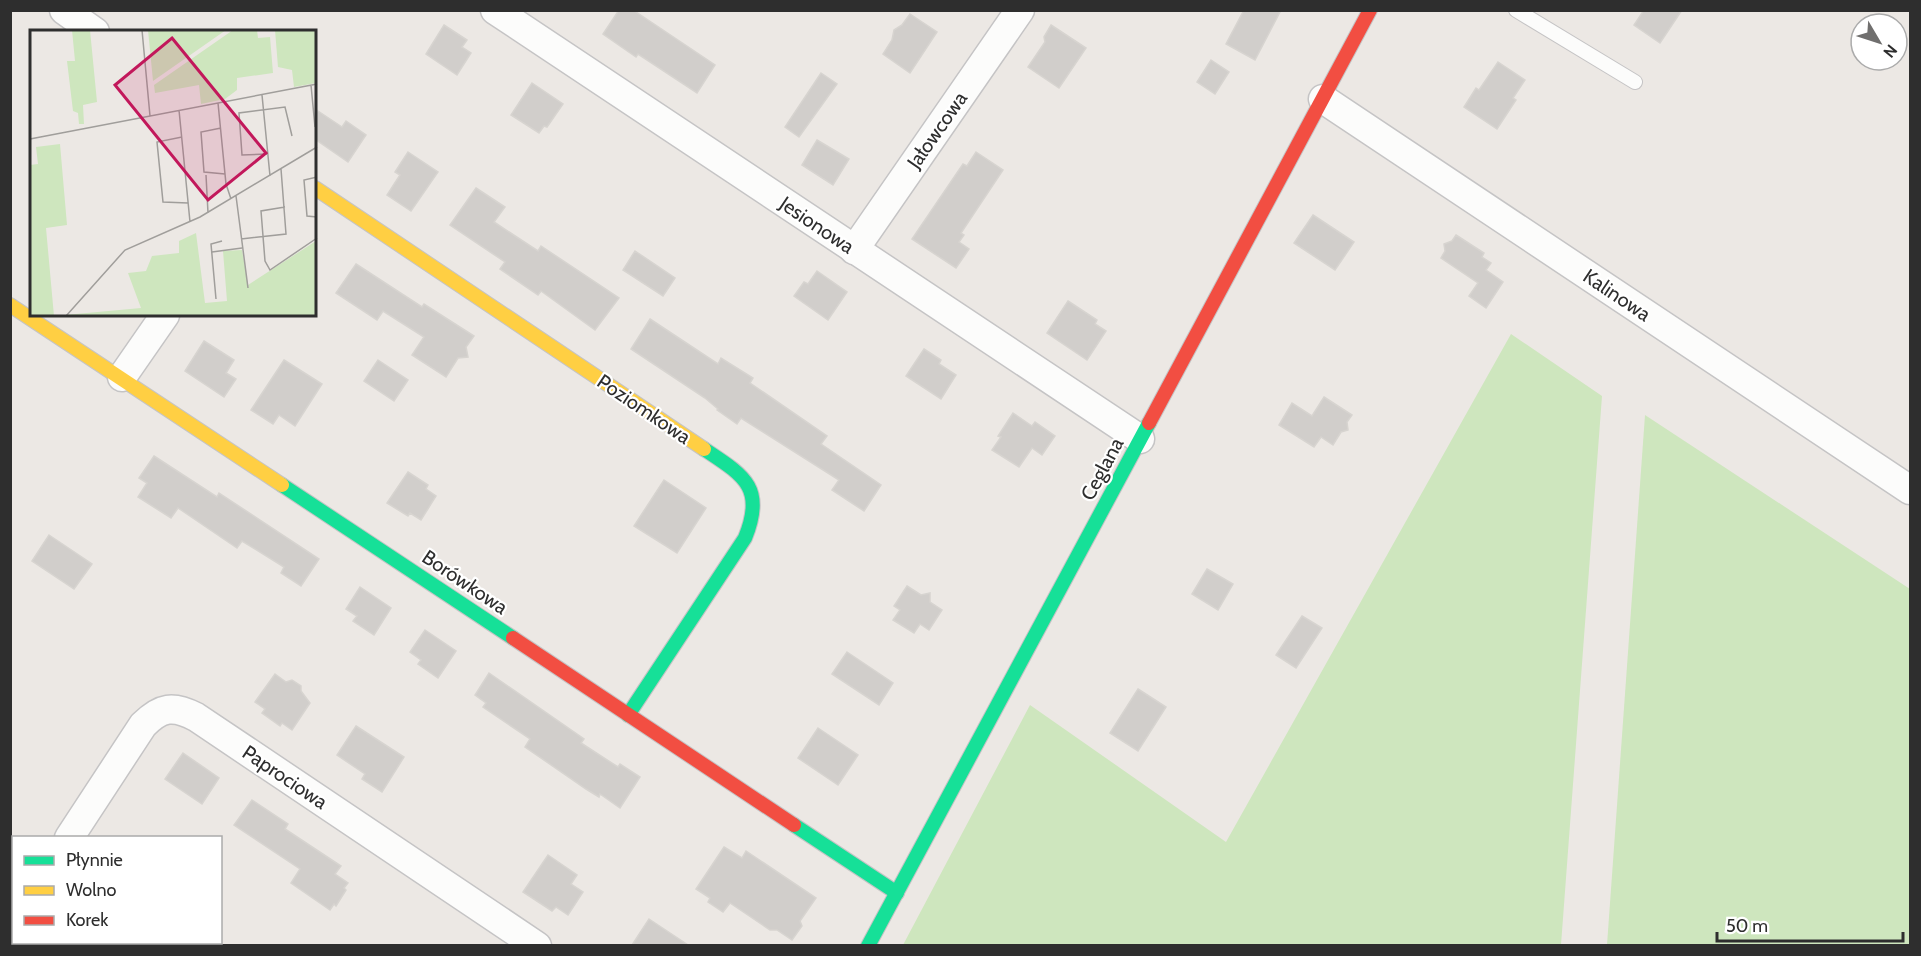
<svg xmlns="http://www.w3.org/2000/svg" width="1921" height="956" font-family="Cabin,sans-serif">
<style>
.green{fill:#cee6be}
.building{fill:#d1cecb;stroke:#d7d4d0;stroke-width:1.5}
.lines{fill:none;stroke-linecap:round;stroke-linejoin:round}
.lane-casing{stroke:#c5c4c5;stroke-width:16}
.street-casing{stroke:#c5c4c5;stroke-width:31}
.fast-casing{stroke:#c5c4c5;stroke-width:16}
.slow-casing{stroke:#c5c4c5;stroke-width:16}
.jam-casing{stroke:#c5c4c5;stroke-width:16}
.lane{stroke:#fcfcfb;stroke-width:14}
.street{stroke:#fcfcfb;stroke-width:28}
.fast{stroke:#16e098;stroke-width:14}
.slow{stroke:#ffcf43;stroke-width:14}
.jam{stroke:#f24e42;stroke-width:14}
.labels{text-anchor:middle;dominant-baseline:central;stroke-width:4.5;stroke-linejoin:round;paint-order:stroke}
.street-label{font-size:20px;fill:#2e2e2e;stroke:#fff}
.inset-road{fill:none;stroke:#a09e9b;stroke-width:1.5}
.view{fill:#c2185b;fill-opacity:0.15;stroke:#c2185b;stroke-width:3}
.inset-edge{fill:none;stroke:#2e2e2e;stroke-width:3}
</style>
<rect width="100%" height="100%" fill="#ece8e4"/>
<g class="green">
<path d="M1511,334L1602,396L1561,945H903L1030,705L1226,842Z"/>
<path d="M1645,415L1910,589V945H1607Z"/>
</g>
<g class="building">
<path d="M619,10H633L715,65L697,93L638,54L636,57L603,34Z"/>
<path d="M1244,10H1281L1255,60L1226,44Z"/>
<path d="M1644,10H1682L1660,43L1634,25Z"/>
<path d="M910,14L937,32L910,73L883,54L892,40L894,30L902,25Z"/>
<path d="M444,25L467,40L462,47L471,53L457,75L426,54Z"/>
<path d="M1051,25L1086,48L1059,88L1028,67L1045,42L1044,37Z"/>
<path d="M1211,60L1229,72L1215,94L1197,82Z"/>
<path d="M1498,62L1525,80L1513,98L1516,100L1497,129L1464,107L1476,88L1479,90Z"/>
<path d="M821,73L837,84L799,137L785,127Z"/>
<path d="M532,83L563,104L547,127L544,126L539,133L511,115Z"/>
<path d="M315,109L342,127L346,121L366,135L348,162L315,139Z"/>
<path d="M817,140L849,159L833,185L802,165Z"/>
<path d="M408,152L438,172L411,211L387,195L400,175L395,172Z"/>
<path d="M976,152L1003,170L961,233L964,235L959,242L969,249L956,268L912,239L963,164L967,166Z"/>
<path d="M476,188L505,207L494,222L538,251L541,246L619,298L595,330L541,291L538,295L500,269L505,262L450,225Z"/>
<path d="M1313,215L1354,242L1335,270L1294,243Z"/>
<path d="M1456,235L1484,253L1482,257L1491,263L1486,270L1503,282L1486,308L1469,296L1478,283L1441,258L1445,251L1444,244L1452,241Z"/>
<path d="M635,251L675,278L663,296L623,270Z"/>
<path d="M356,264L422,307L424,304L474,336L466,347L468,357L458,358L446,377L412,355L424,337L383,311L377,320L336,293Z"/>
<path d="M817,271L847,292L828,320L794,296L804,282L808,284Z"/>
<path d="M1068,301L1097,320L1095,324L1106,331L1087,360L1047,333Z"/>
<path d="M650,319L718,364L721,358L753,378L750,383L827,436L821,444L881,485L864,511L832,490L839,480L741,418L737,424L717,410L718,409L705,398L631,349Z"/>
<path d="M204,341L234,360L226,373L236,379L224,397L185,371Z"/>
<path d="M924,349L941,360L939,364L956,375L941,399L906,376Z"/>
<path d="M284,360L322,384L295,426L279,415L273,424L251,410Z"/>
<path d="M378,360L408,380L394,401L364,381Z"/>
<path d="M1324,397L1352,415L1347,422L1348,430L1341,432L1333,445L1321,437L1314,447L1279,425L1292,403L1312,416Z"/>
<path d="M1013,413L1032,426L1035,422L1055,436L1042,455L1032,448L1019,467L992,450L1001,437L998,436Z"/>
<path d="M154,456L217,497L219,493L319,559L301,586L281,573L284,567L242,541L237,548L178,508L171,518L138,497L147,483L139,478Z"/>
<path d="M408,472L428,485L426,489L436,496L421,520L410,513L408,516L387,503Z"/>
<path d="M664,480L706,508L677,553L634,526Z"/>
<path d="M49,535L92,564L74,589L32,561Z"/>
<path d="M1207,569L1233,584L1218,610L1192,594Z"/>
<path d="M907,586L921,595L930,593V602L942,610L929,630L920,624L914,633L893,620L900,610L894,606Z"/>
<path d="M360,587L391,608L374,635L353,621L357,616L346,609Z"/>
<path d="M1302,616L1322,628L1296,668L1276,655Z"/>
<path d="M425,630L456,651L438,678L418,664L421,660L410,652Z"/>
<path d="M847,652L893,683L879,705L832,674Z"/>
<path d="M489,673L584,739L581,743L618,767L620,764L640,777L620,808L600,794L599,797L586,789L525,747L530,739L483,707L486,703L475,695Z"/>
<path d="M275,674L286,682L292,680L301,686V691L310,703L292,730L282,723L280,726L262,713L265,709L255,702Z"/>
<path d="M1138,689L1166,707L1138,751L1110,733Z"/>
<path d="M356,726L404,757L382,792L362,779L365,774L337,755Z"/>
<path d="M818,728L858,755L838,785L798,758Z"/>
<path d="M183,753L219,778L202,804L165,779Z"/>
<path d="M252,800L288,824L285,829L341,866L335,874L348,883L344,888L346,890L336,906L334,904L330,910L291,883L300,869L234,825Z"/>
<path d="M724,847L742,858L746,851L816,898L800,921L802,926L792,940L777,930H770L730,903L723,912L708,902L710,898L696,889Z"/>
<path d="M548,855L577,875L571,884L583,892L568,915L556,907L552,911L523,892Z"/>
<path d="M649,919L688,945H632Z"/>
</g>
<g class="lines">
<defs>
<path id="lane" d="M1516,10L1635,82"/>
<g id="street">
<path d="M64,10L95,32"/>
<path d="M495,10L1140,439"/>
<path d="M1323,99L1910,490"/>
<path d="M854,250L1020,10"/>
<path d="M122,377L165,315"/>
<path d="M69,838L143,725C161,707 173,705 196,717L537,946"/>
<path d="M10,926L14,922"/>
</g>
<g id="fast">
<path d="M282,485L513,638"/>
<path d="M628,715L745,538C766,487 743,475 704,449"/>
<path d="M794,825L897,893"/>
<path d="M868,946L1149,423"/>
</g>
<g id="slow">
<path d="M315,188L704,449"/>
<path d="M10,305L282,485"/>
</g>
<g id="jam">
<path d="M1149,423L1370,10"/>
<path d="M513,638L794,825"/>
</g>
</defs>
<use href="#lane" class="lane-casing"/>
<use href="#street" class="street-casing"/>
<use href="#fast" class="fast-casing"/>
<use href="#slow" class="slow-casing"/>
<use href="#jam" class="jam-casing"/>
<use href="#lane" class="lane"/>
<use href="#street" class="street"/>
<use href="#fast" class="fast"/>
<use href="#slow" class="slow"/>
<use href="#jam" class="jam"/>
</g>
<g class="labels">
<g class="street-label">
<text transform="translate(937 130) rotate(-55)">Jałowcowa</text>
<text transform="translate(817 225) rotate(34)">Jesionowa</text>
<text transform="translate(1617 295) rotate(34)">Kalinowa</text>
<text transform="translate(644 409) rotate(34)">Poziomkowa</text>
<text transform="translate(1102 469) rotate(-62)">Ceglana</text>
<text transform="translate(465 582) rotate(34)">Borówkowa</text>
<text transform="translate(285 777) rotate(34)">Paprociowa</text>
</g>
</g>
<g transform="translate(30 30)">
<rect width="286" height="286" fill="#ece8e4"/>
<path d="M42,0H60L67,72L53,75L54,94H49L48,83L43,81L37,31H45ZM118,0L128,1L196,0L123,51ZM203,0H227L228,8L240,7L243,43L207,48V60L195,69L171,74L169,55L125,63L124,55ZM245,0H286V53L264,57L262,40L248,37ZM30,114L37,195L16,198L24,286L111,278L98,243L116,241L122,226L149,223V211L166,203L175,273L197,271L193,221L212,220L218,255L286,211V286H0V135L8,134L6,117Z" fill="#cee6be"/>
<path class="inset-road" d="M112,0L120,86M281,55L285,97M232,65L240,146M188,73L196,154L201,169M149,80L160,192M191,98L171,102L174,142L195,144M152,107L127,112L133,172L158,173M0,109L287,54M237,124L212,125L209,83L255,77L262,106M176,145L178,183M287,147L274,150L277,186L287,187M206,166L218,258M255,177L231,181L235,231L240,240L287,208M211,209L256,204L251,139M182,222L212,218M186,269L181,214L192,211M36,286L95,220L170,187L287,117"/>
<path class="view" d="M142,8L236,123L178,170L85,55Z"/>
<rect width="286" height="286" class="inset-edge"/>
</g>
<rect width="1921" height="956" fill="none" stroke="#2e2e2e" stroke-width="24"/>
<rect x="12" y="836" width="210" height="108" fill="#ffffff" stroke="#ababab" stroke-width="1.5"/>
<rect x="24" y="856" width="30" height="9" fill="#16e098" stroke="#ababab" stroke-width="1.5"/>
<text x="66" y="866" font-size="18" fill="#2e2e2e">Płynnie</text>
<rect x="24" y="886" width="30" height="9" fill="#ffcf43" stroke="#ababab" stroke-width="1.5"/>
<text x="66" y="896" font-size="18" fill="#2e2e2e">Wolno</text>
<rect x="24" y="916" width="30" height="9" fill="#f24e42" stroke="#ababab" stroke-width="1.5"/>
<text x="66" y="926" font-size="18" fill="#2e2e2e">Korek</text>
<g transform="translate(1879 42) rotate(129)"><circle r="28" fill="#ffffff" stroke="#ababab" stroke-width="1.5"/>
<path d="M0-4.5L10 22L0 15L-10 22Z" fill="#706f6e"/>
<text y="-9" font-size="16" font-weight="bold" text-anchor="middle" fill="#2e2e2e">N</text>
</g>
<path d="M1717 932v9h186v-9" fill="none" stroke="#2e2e2e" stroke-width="3"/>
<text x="1726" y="932" font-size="18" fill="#2e2e2e" stroke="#ffffff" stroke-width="4.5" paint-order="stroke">50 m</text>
</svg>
